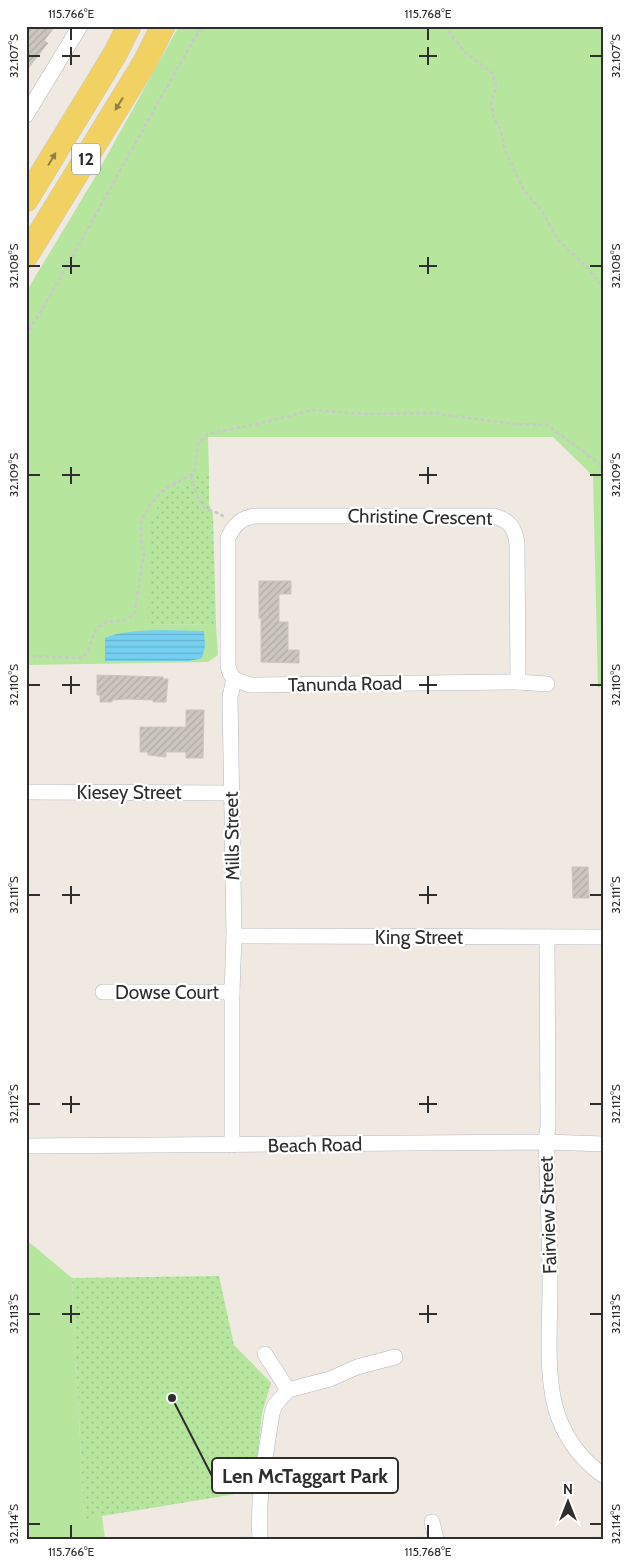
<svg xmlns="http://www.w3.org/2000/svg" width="630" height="1565" font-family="Cabin,sans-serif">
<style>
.grass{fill:#b6e59e}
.park{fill:url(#park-dots)}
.water{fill:url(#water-rules)}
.building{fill:url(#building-hatch);stroke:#cbc5ba}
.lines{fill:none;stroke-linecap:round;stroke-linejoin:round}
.street-casing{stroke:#b4b7c1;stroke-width:16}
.primary-casing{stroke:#c9c9c9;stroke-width:25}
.path{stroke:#c9c9c9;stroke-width:2.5;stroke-dasharray:4 2.5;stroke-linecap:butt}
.street{stroke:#fff;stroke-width:15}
.primary{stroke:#f2d163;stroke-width:24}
.oneway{fill:#908048}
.ticks{fill:none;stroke:#2e2e2e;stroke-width:2}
.labels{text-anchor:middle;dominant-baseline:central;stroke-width:4.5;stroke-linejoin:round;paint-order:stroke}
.shield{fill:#fff;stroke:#6d6d6d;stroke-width:1}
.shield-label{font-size:18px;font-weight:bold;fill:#2e2e2e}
.street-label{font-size:19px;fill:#2e2e2e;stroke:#fff}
.leader{fill:none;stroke:#2e2e2e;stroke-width:2}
.callout-dot{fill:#2e2e2e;stroke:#fff;stroke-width:2}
.callout{fill:#fff;stroke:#2e2e2e;stroke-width:2}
.callout-label{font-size:20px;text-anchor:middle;font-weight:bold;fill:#2e2e2e}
.neatline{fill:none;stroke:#2e2e2e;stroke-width:2}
.ticks-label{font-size:12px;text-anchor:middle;fill:#2e2e2e}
</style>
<defs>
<pattern id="park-dots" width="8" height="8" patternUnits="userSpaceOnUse" patternTransform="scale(1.25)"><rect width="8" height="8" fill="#b6e59e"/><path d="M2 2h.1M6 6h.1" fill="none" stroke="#9dc588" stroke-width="1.8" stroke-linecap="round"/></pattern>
<pattern id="water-rules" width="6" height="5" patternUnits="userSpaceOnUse" patternTransform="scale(1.25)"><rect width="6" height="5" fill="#75cff0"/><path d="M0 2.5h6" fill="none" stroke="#66b2ce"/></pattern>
<pattern id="building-hatch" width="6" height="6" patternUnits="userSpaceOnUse" patternTransform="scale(1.25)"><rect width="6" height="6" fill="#cbc7bf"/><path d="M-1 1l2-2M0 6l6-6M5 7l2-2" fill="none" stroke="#afaba4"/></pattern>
</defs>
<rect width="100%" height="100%" fill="#efe9e1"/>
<g class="grass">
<path d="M179,26H604V684L598,688L593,476L553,437H208L209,474H201L148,624L216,625L218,655L208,662L26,665V292L94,179Z"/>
<path d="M26,1242L30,1243L72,1278L84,1518L102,1516L105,1539H26Z"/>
</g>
<g class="park">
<path d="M201,474H209V504L213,515L216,625L148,624L150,524L163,496Z"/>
<path d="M219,1276L234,1345L271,1383L262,1413L254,1491L84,1519L72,1278Z"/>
</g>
<path class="water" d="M204,631L205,646L202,658L189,661H105V638C130,627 177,631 204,631Z"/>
<g class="building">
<path d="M26,26H55L44,41L48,43L26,71Z"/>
<path d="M259,581H291V594H279V622H288V650H299V663L261,662V618H259Z"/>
<path d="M97,675L163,677V679H168L166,702H153V700L126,699L112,700V702H100V695H97Z"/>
<path d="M186,710H204L203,758H186V752H166V757L148,755V752H140V727H186Z"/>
<path d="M572,867H588L589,898H573Z"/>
</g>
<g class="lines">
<defs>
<g id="street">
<path d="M26,115L80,26"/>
<path d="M234,679L250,685L518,682L547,684"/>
<path d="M26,792L231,793"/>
<path d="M234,936L604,937"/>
<path d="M547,937L548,1126L546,1142C548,1191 550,1239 550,1288C550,1327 545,1379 558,1416C567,1441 583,1461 604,1476"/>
<path d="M103,992H232"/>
<path d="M232,1145V992L234,936L230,697L234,679L230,673L228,666V538C234,525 241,518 255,516H494C510,521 515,527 517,544L518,682"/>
<path d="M26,1146L546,1142L604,1144"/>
<path d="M265,1354L288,1390"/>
<path d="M432,1522L436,1539"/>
<path d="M260,1539C257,1497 266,1454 272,1413L275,1405L288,1390L330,1379L357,1367L395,1357"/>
</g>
<g id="primary">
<path d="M26,200L115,54L129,26"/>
<path d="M26,256L145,62L163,26"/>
</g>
</defs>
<use href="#street" class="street-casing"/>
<use href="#primary" class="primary-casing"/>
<g class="path">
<path d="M444,26L466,53L492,73L496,86L491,103L494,118L501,130L504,148L523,189L542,211L558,240L586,266L604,288"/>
<path d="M26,336C87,234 142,128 202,26"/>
<path d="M191,476C195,486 197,504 207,509C214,512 220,513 226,518"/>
<path d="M26,656L82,658C92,649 91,630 103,624C113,618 119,625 134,615L144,553L141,538V521L151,503L165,489L194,473L198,443L208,434L270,421L312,410L366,414L433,413L513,424L547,425L604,467"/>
<path d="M602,843L604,816"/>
</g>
<use href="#street" class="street"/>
<use href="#primary" class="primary"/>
</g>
<defs><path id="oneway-solid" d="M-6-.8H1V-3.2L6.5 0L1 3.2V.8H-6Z" transform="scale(1.25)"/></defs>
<g class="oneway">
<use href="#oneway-solid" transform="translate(119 104) rotate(122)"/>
<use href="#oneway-solid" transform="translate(52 159) rotate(-59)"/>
</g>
<path class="ticks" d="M71,28V40M428,28V40M71,47V65M428,47V65M28,56H40M62,56H80M419,56H437M590,56H602M71,257V274M428,257V274M28,266H40M62,266H80M419,266H437M590,266H602M71,467V484M428,467V484M28,475H40M62,475H80M419,475H437M590,475H602M71,676V694M428,676V694M28,685H40M62,685H80M419,685H437M590,685H602M71,886V904M428,886V904M28,895H40M62,895H80M419,895H437M590,895H602M71,1096V1113M428,1096V1113M28,1104H40M62,1104H80M419,1104H437M590,1104H602M71,1305V1323M428,1305V1323M28,1314H40M62,1314H80M419,1314H437M590,1314H602M28,1524H40M590,1524H602M71,1525V1538M428,1525V1538"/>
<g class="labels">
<rect class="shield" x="72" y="143.5" width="28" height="31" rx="4"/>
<g class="shield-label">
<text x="86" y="159">12</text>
</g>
<g class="street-label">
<text transform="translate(420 517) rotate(1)">Christine Crescent</text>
<text transform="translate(345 684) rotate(-1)">Tanunda Road</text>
<text x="129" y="792">Kiesey Street</text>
<text transform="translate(232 836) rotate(-91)">Mills Street</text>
<text x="419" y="937">King Street</text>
<text x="167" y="992">Dowse Court</text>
<text transform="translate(315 1145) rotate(-1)">Beach Road</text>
<text transform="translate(548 1215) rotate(-92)">Fairview Street</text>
</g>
</g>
<path class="leader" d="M172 1398L212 1476"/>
<circle class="callout-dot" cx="172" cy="1398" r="5"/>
<rect class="callout" x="212" y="1458" width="186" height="35" rx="5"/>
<g class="callout-label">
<text x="305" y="1483">Len McTaggart Park</text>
</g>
<rect width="630" height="1565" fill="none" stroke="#ffffff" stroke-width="55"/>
<g transform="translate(568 1502)" stroke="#ffffff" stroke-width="4" paint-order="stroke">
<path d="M0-4L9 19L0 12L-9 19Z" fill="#2e2e2e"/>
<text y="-8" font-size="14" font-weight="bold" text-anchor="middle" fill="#2e2e2e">N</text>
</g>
<rect x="28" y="28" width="574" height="1510" class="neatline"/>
<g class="ticks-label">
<text x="71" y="18">115.766°E</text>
<text x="428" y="18">115.768°E</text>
<text transform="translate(14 56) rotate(-90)" y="4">32.107°S</text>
<text transform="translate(616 56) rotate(-90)" y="4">32.107°S</text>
<text transform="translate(14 266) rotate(-90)" y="4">32.108°S</text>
<text transform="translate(616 266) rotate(-90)" y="4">32.108°S</text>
<text transform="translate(14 475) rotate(-90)" y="4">32.109°S</text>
<text transform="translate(616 475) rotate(-90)" y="4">32.109°S</text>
<text transform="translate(14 685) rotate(-90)" y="4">32.110°S</text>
<text transform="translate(616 685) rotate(-90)" y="4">32.110°S</text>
<text transform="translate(14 895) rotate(-90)" y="4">32.111°S</text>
<text transform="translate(616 895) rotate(-90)" y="4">32.111°S</text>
<text transform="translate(14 1104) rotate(-90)" y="4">32.112°S</text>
<text transform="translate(616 1104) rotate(-90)" y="4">32.112°S</text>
<text transform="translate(14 1314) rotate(-90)" y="4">32.113°S</text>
<text transform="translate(616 1314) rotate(-90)" y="4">32.113°S</text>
<text transform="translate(14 1524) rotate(-90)" y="4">32.114°S</text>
<text transform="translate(616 1524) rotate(-90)" y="4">32.114°S</text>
<text x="71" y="1556">115.766°E</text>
<text x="428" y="1556">115.768°E</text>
</g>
</svg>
